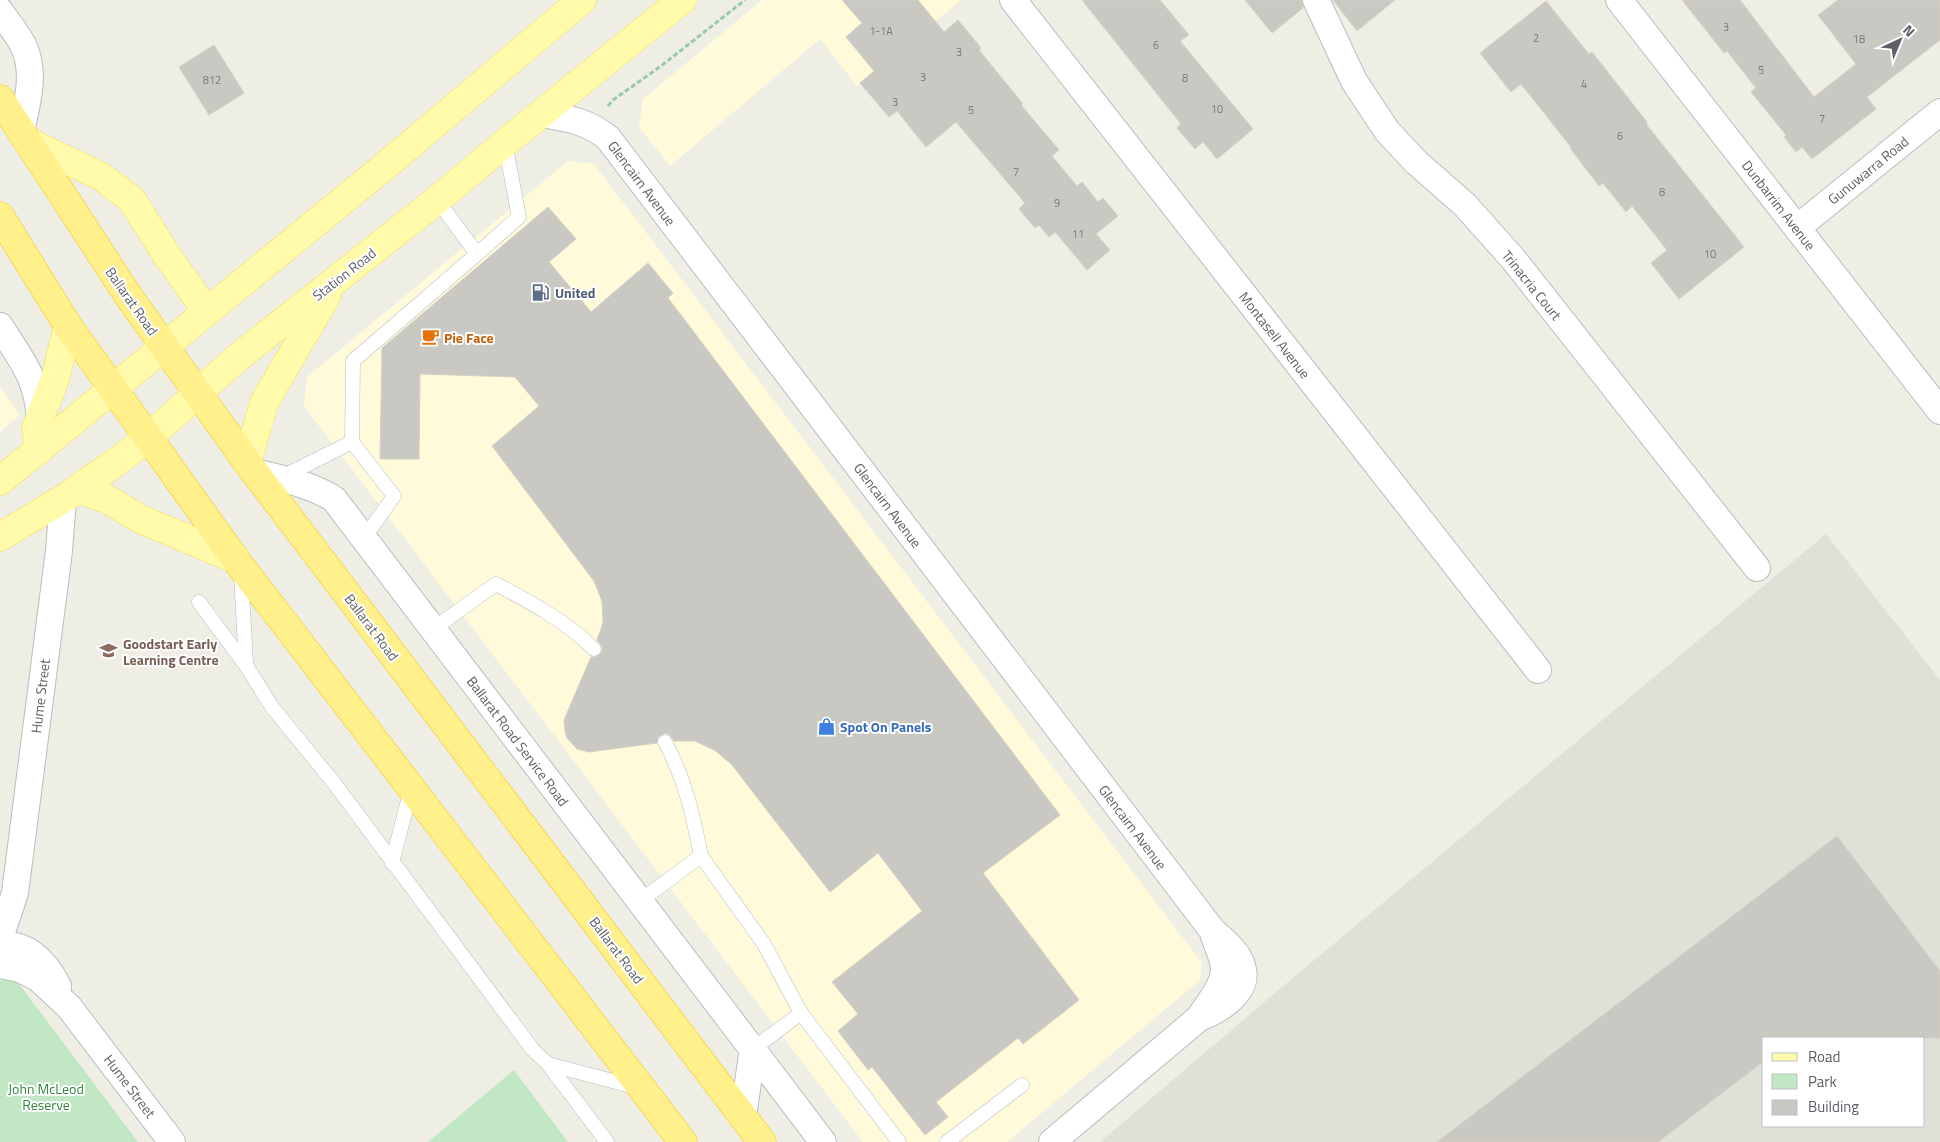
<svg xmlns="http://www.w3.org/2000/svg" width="1940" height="1142" font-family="'Titillium Web',sans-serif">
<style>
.commercial{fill:#fffbda}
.industrial{fill:#e0e0d9;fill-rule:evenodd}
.green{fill:#c1e7c5}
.building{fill:#cac8c2;stroke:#d4d1c3}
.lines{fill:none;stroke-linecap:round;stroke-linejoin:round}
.lane-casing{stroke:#b9bcc1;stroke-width:15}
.street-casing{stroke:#b9bcc1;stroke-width:28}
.primary-casing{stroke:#f5dc58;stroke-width:29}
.highway-casing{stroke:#f4c500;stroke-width:29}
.path{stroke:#99c9ad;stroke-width:3;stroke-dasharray:5 2.5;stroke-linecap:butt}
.lane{stroke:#fff;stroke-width:14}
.street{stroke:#fff;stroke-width:26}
.primary{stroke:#fffbaa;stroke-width:28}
.highway{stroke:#fff08c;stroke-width:28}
.labels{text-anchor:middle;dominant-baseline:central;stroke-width:4;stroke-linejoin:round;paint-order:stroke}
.number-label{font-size:11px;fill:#78797d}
.street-label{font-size:14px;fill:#5c5f66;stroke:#fff}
.service-label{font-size:14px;font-weight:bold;fill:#4e5e75;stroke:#fff;text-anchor:start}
.food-label{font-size:14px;font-weight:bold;fill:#c56008;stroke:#fff;text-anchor:start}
.education-label{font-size:14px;font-weight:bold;fill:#785e54;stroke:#fff;text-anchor:start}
.shop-label{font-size:14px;font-weight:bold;fill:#366cbe;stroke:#fff;text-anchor:start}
.park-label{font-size:14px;fill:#338640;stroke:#fff}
</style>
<rect width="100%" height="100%" fill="#efeee5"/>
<g class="commercial">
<path d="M762,0H961L857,86L820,39L670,166L639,127L643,99Z"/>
<path d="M568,161L594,164L1202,963L1200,980L1007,1142H863L304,406L307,377Z"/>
<path d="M0,387L18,413L17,418L0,432Z"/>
</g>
<path class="industrial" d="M1826,534L1940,680V1142H1100L1288,982ZM1764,1038H1924V1126H1764Z"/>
<g class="green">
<path d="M10,972L138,1142H0V981Z"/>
<path d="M514,1070L568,1142H428Z"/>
</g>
<g class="building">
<path d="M842,0H918L944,32L958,20L981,48L979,50L1023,104L1021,105L1059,150L1052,156L1077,186L1082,182L1098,202L1103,198L1118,216L1096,234L1110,250L1087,270L1055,232L1049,237L1039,225L1035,228L1019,209L1025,203L956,122L926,147L897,111L889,117L860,83L874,71L846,37L862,23Z"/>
<path d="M1082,0H1160L1189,35L1180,41L1253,129L1217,159L1203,142L1195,149L1177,128L1181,124Z"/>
<path d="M1245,0H1301L1303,8L1272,33Z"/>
<path d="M1333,0H1395L1357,31Z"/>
<path d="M1682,0H1740L1814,97L1856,64L1818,15L1838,0H1940V40L1867,97L1876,109L1812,159L1802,147L1796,152L1784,137L1786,135L1751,92L1756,88L1727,51L1724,53Z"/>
<path d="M1546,1L1589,54L1592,52L1647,122L1646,124L1744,247L1679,299L1651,263L1667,250L1632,206L1626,212L1603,183L1599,186L1570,148L1571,147L1521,84L1511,92L1480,53Z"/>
<path d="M214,45L244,93L209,115L179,67Z"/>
<path d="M548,207L576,239L549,262L591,312L648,263L673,293L668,298L1060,815L983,873L1079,1000L1023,1044L1018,1038L936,1102L948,1117L925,1135L872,1067L868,1070L838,1031L858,1014L832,982L922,911L878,853L830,892L732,765L716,751L695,741H674L670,735L666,733L658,737L657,743L589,752L577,749L567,738L565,732L564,720L591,657H597L602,651V646L597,640L603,623L602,601L594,581L492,446L539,406L515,377L420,374L419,459H380L382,348Z"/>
<path d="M1837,836L1940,971V1038H1764V1061L1658,1142H1437Z"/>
</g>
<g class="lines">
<defs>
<g id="lane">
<path d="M477,254L519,217L505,143"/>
<path d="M352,442L394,496L364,538"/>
<path d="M282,477L352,442L353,361L477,254L437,200"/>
<path d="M241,573L246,664"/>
<path d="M199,602L247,667L272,707L334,783L533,1050L548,1064L639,1088"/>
<path d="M433,629L496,584C532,603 564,620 594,649"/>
<path d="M701,856L764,944L801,1013L899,1142"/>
<path d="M392,863L411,789"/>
<path d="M640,901L701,856C693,815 685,779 665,742"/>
<path d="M753,1049L801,1013"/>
<path d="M548,1064L607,1142"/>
<path d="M947,1142L1022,1085"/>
</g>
<g id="street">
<path d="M1013,0L1538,670"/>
<path d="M1316,0L1354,81L1387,131L1416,162L1465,205L1514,260L1757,568"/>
<path d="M1619,0L1940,411"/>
<path d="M0,11C8,23 18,34 24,47C36,74 27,104 21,131"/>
<path d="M541,114C566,118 588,121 608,138L1212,930C1223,940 1238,951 1242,966C1251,992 1218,1011 1199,1018"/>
<path d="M1797,228L1940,112"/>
<path d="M0,326C22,361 37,377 40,419"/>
<path d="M255,472C282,479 310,484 334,499L823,1142"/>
<path d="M0,938L15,893L59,551L63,499"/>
<path d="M0,945C29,943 46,963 58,986"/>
<path d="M0,965L20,969L38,978L69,1007L172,1142"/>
<path d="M743,1116L753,1049"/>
<path d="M1052,1142L1199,1018C1208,1004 1223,987 1224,970C1224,959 1217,946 1214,936"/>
</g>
<g id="primary">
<path d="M27,141L102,177L132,200L166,254L207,312"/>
<path d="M39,450L36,428L55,379L68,326"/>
<path d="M247,462L264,403L327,295"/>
<path d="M0,481L379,171L582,0"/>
<path d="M78,489L107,499L140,519L236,559"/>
<path d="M0,537L63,499L115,463L148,438L236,359L437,200L505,143L682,0"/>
</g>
<g id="highway">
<path d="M0,99L131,300L247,462L762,1142"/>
<path d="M0,216L68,326L239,564L683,1142"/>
</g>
</defs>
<use href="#lane" class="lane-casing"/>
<use href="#street" class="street-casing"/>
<use href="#primary" class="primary-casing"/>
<use href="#highway" class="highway-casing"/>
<path class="path" d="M608,106L613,100L661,66L745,0"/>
<use href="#lane" class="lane"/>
<use href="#street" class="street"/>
<use href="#primary" class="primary"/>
<use href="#highway" class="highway"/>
</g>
<defs>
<symbol id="fuel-bare" viewBox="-9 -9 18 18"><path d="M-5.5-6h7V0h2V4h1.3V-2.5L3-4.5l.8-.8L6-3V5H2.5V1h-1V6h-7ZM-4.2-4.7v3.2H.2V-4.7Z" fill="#5c6f8a" stroke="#fff" stroke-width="2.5" paint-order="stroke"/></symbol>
<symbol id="cafe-bare" viewBox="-9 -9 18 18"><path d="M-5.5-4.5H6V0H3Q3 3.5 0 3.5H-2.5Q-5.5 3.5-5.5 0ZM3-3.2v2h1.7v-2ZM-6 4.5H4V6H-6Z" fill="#e8710a" stroke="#fff" stroke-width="2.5" paint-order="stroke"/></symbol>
<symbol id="school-bare" viewBox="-9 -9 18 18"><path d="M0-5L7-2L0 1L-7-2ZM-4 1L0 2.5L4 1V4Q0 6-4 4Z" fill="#8d6e63" stroke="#fff" stroke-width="2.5" paint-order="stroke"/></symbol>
<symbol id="shop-bare" viewBox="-9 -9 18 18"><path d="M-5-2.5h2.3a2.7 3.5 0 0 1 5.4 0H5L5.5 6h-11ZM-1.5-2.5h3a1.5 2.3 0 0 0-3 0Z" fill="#3f7fe0" stroke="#fff" stroke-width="2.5" paint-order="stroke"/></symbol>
</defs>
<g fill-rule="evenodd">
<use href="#fuel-bare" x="528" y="280" width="25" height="25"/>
<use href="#cafe-bare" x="418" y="324" width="25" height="25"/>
<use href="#school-bare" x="96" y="638" width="25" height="25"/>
<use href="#shop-bare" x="814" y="714" width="25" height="25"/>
</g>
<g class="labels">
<g class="number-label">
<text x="1726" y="27">3</text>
<text x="881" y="31">1-1A</text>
<text x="1536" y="38">2</text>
<text x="1859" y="39">18</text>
<text x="1156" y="45">6</text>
<text x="959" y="52">3</text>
<text x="1761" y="70">5</text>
<text x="923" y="77">3</text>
<text x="1185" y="78">8</text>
<text x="212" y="80">812</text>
<text x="1584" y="84">4</text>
<text x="895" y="102">3</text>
<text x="1217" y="109">10</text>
<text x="971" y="110">5</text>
<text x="1822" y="119">7</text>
<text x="1620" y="136">6</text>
<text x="1016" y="172">7</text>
<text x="1662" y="192">8</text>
<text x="1057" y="203">9</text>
<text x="1078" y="234">11</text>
<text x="1710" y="254">10</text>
</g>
<g class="street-label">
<text transform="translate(1868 170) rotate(-39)">Gunuwarra Road</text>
<text transform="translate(642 183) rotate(53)">Glencairn Avenue</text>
<text transform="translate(1779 205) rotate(52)">Dunbarrim Avenue</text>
<text transform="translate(344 274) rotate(-38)">Station Road</text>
<text transform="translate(1532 285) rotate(51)">Trinacria Court</text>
<text transform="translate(132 301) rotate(55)">Ballarat Road</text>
<text transform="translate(1275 335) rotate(52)">Montasell Avenue</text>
<text transform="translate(888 505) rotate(53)">Glencairn Avenue</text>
<text transform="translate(372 627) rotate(53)">Ballarat Road</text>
<text transform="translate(40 696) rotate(-83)">Hume Street</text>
<text transform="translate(518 741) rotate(53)">Ballarat Road Service Road</text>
<text transform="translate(1133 827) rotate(53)">Glencairn Avenue</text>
<text transform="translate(617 950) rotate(53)">Ballarat Road</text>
<text transform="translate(130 1086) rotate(53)">Hume Street</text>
</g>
<g class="service-label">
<text x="555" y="292">United</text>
</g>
<g class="food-label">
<text x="444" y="337">Pie Face</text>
</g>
<g class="education-label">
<text x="123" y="643">Goodstart Early<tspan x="123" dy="16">Learning Centre</tspan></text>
</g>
<g class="shop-label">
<text x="840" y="726">Spot On Panels</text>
</g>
<g class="park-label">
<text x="46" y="1088">John McLeod<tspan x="46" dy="16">Reserve</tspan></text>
</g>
</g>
<rect x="1762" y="1037" width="162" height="90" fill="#ffffff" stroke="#bebfc2"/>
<rect x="1772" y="1053" width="25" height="8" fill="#fffbaa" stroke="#bebfc2"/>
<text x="1808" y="1062" font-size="15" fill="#5c5f66">Road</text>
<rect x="1772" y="1074" width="25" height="15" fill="#c1e7c5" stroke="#bebfc2"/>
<text x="1808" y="1087" font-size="15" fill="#5c5f66">Park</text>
<rect x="1772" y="1100" width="25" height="15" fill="#cac8c2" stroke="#bebfc2"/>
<text x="1808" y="1112" font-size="15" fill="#5c5f66">Building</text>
<g transform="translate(1900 40) rotate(44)" stroke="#ffffff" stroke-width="4" paint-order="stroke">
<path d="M0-4L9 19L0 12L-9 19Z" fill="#5c5f66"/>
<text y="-8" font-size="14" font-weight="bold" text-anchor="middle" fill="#5c5f66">N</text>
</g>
</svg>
